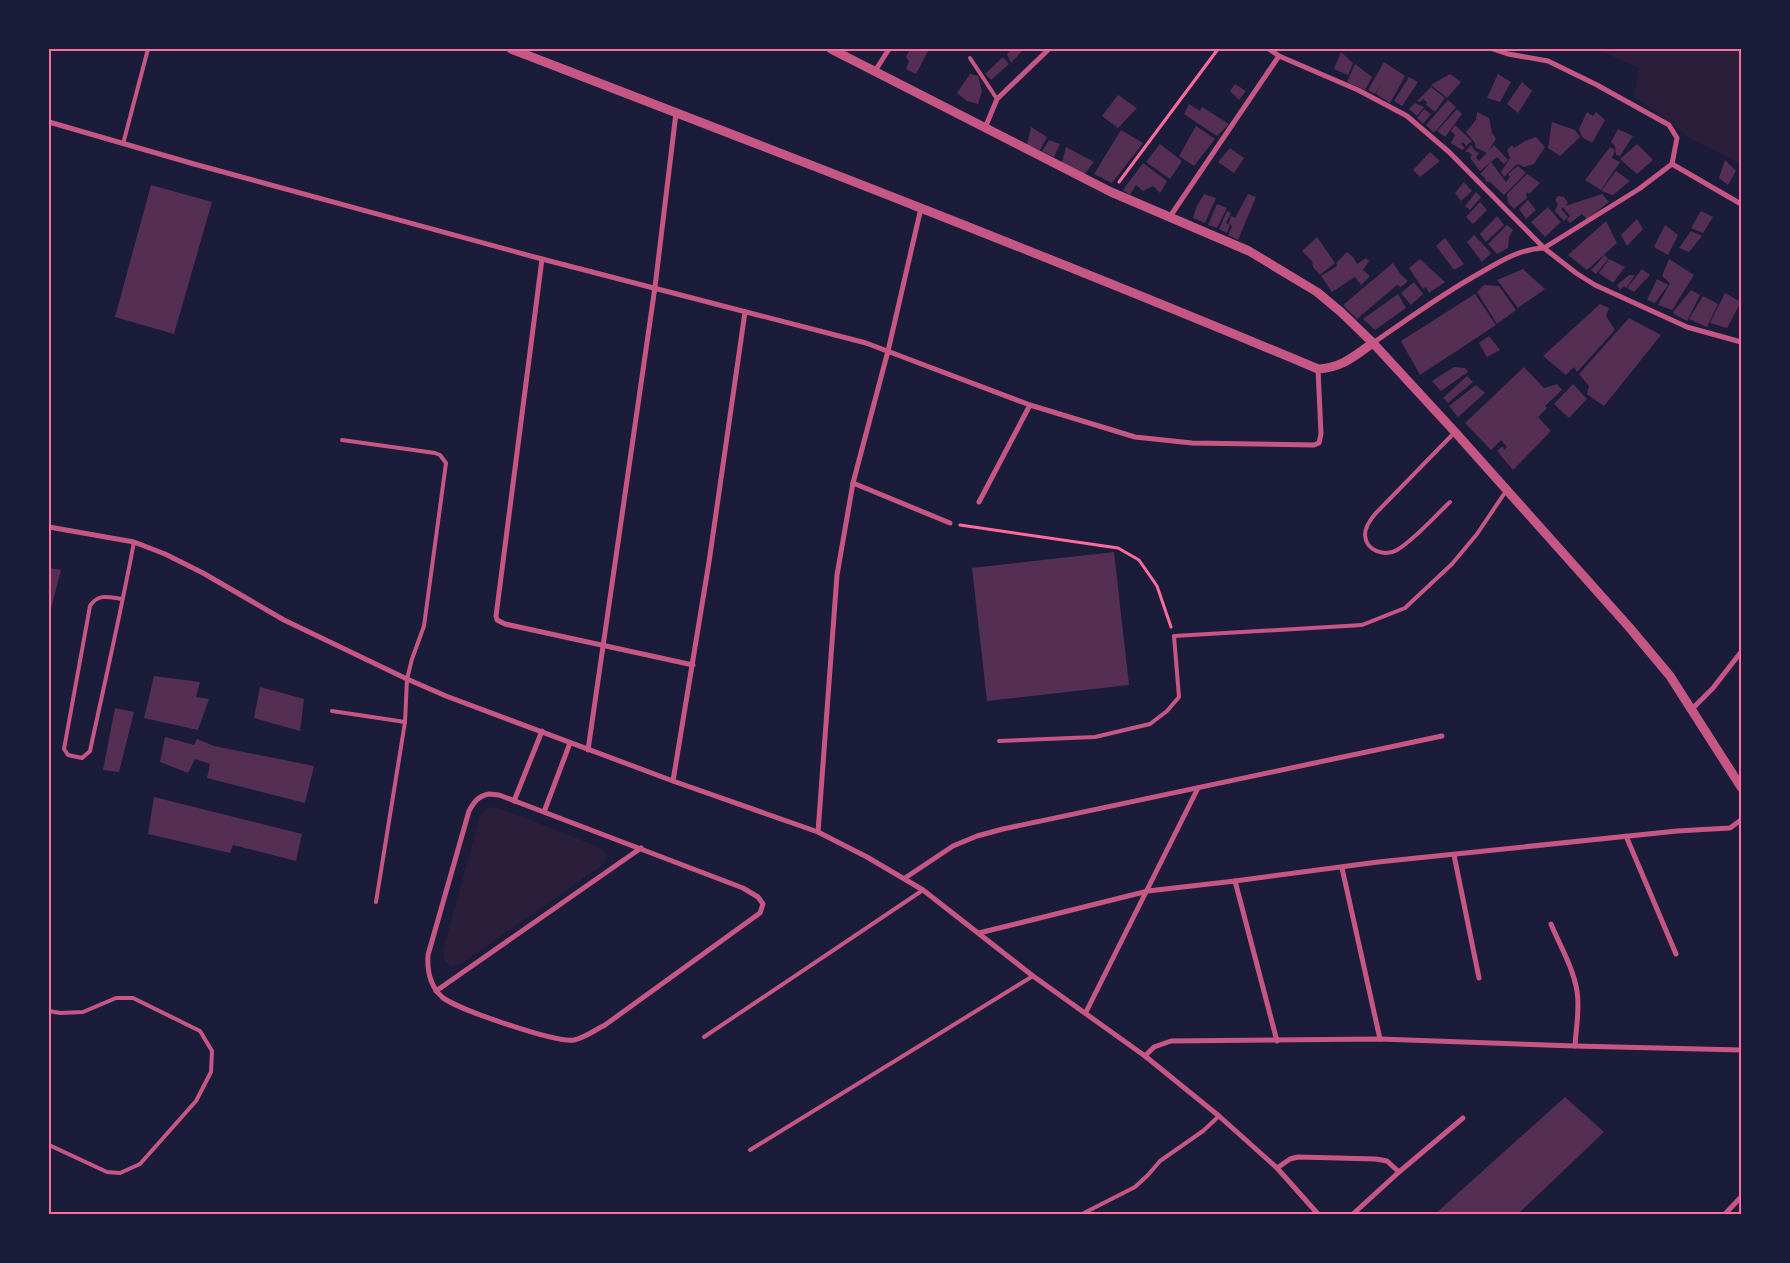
<svg xmlns="http://www.w3.org/2000/svg" width="1790" height="1263" font-family="Georgia,serif">
<style>
.green{fill:#2a1e3b}
.building{fill:#542f53}
.lines{fill:none;stroke-linecap:round;stroke-linejoin:round}
.path{stroke:#ff6b9d;stroke-width:3}
.service{stroke:#c65784;stroke-width:4}
.minor{stroke:#c65784;stroke-width:5}
.tertiary{stroke:#c65784;stroke-width:9}
.neatline{fill:none;stroke:#ff6b9d;stroke-width:2}
</style>
<rect width="100%" height="100%" fill="#1b1b3a"/>
<g class="green">
<path d="M1596,49H1741V164L1690,138L1634,96L1639,68Z"/>
<path d="M497,807L601,848L607,857L601,866L461,964L451,966L445,962L443,950L480,817L486,808Z"/>
</g>
<g class="building">
<path d="M910,49H929L916,74L906,69L909,61L906,57Z"/>
<path d="M1012,49H1024L1011,63L1007,54Z"/>
<path d="M1341,52L1353,63L1348,75L1334,69Z"/>
<path d="M1003,57L1009,64L991,80L985,74Z"/>
<path d="M1384,62L1405,76L1390,103L1376,94L1381,85L1375,94L1368,90Z"/>
<path d="M1355,64L1372,77L1365,90L1347,82Z"/>
<path d="M970,74L978,76L982,91L978,104L967,101L957,93Z"/>
<path d="M1450,74L1461,82L1447,98L1431,85Z"/>
<path d="M1498,74L1511,82L1500,102L1487,98Z"/>
<path d="M1409,77L1418,82L1402,106L1394,101Z"/>
<path d="M1522,82L1532,91L1518,113L1507,104Z"/>
<path d="M1235,84L1246,91L1239,100L1230,91Z"/>
<path d="M1431,87L1445,98L1435,112L1426,105L1427,102L1423,99L1420,102L1417,101Z"/>
<path d="M1118,95L1137,108L1118,128L1102,116Z"/>
<path d="M1448,100L1456,107L1434,133L1426,125Z"/>
<path d="M1415,103L1424,107L1417,116L1409,109Z"/>
<path d="M1189,104L1200,111L1202,107L1229,124L1217,136L1184,114Z"/>
<path d="M1424,109L1431,114L1423,124L1417,118Z"/>
<path d="M1457,109L1462,114L1445,137L1437,131Z"/>
<path d="M1477,112L1489,118L1492,133L1496,139L1487,153L1475,147V143L1466,132L1476,120Z"/>
<path d="M1587,112L1593,116L1596,112L1605,120L1592,143L1582,137L1579,129Z"/>
<path d="M1552,122L1575,130L1580,137L1560,156L1548,148Z"/>
<path d="M1455,125L1472,141L1466,146L1463,142L1461,144L1465,148L1462,150L1451,143L1455,135L1451,131Z"/>
<path d="M1196,126L1215,139L1194,166L1179,156Z"/>
<path d="M1031,127L1047,137L1040,150L1027,145Z"/>
<path d="M1618,129L1633,136L1620,156L1616,155L1615,146L1611,142Z"/>
<path d="M1121,130L1143,143L1112,183L1094,174Z"/>
<path d="M1536,137L1545,147L1534,164L1524,167L1517,164L1504,177L1501,172L1510,158L1507,150L1512,145L1514,148L1525,141Z"/>
<path d="M1049,140L1060,144L1054,157L1042,151Z"/>
<path d="M1160,144L1182,161L1170,179L1146,162Z"/>
<path d="M1637,144L1653,160L1637,174L1620,159Z"/>
<path d="M1471,145L1475,151L1479,153L1476,158L1479,161L1494,145L1508,160L1504,164L1497,157L1480,171L1470,158L1472,155L1469,152H1465Z"/>
<path d="M1066,147L1094,162L1084,175L1062,162Z"/>
<path d="M1610,147L1615,150L1612,158L1620,162L1601,190L1585,180Z"/>
<path d="M1230,148L1244,158L1234,173L1218,162Z"/>
<path d="M1430,152L1440,161L1420,177L1413,170Z"/>
<path d="M1725,160L1736,171L1728,185L1719,178Z"/>
<path d="M1491,162L1506,182L1510,177L1508,174L1518,166L1526,173L1504,195L1490,182H1486L1485,178L1480,174Z"/>
<path d="M1143,163L1167,181L1160,193L1153,186L1143,191L1136,185L1130,195L1123,190Z"/>
<path d="M1616,171L1630,181L1613,195L1601,191Z"/>
<path d="M1527,174L1540,183L1529,194L1528,192L1526,194L1527,198L1514,209L1508,203L1507,194Z"/>
<path d="M1464,182L1472,191L1461,201L1455,193Z"/>
<path d="M151,185L212,202L174,334L115,317Z"/>
<path d="M1476,192L1481,197L1470,210L1465,206Z"/>
<path d="M1204,194L1216,198L1205,223L1193,218L1196,208Z"/>
<path d="M1248,194L1256,197L1238,240L1228,235L1232,227L1229,223L1231,216L1235,218Z"/>
<path d="M1602,194L1609,202L1587,219L1582,214L1570,223L1567,220L1570,216L1563,207L1561,209L1568,217L1564,221L1555,211L1558,204L1555,200L1558,196L1564,197L1568,203L1565,206Z"/>
<path d="M1528,200L1536,210L1526,219L1519,209Z"/>
<path d="M1480,202L1487,210L1473,224L1466,217Z"/>
<path d="M1217,204L1227,208L1217,228L1208,225Z"/>
<path d="M1548,207L1561,222L1545,237L1531,222Z"/>
<path d="M1227,211L1231,213L1226,223L1230,225L1227,233L1219,229Z"/>
<path d="M1701,211L1713,217L1703,233L1691,228Z"/>
<path d="M1497,216L1504,225L1486,242L1480,234Z"/>
<path d="M1637,219L1643,229L1627,246L1621,235Z"/>
<path d="M1606,221L1617,243L1587,270L1568,255Z"/>
<path d="M1507,225L1513,230L1509,237L1508,248L1497,254L1488,244Z"/>
<path d="M1665,225L1678,235L1668,255L1654,247Z"/>
<path d="M1691,231L1702,236L1689,252L1679,248Z"/>
<path d="M1474,235L1491,253L1482,262L1467,242Z"/>
<path d="M1317,237L1335,263L1320,275L1313,267L1312,261L1302,251Z"/>
<path d="M1445,238L1464,264L1454,270L1436,246Z"/>
<path d="M1347,252L1353,257L1357,264L1366,258L1369,261L1363,270L1370,276L1361,285L1355,277L1332,292L1321,276L1337,266L1336,263Z"/>
<path d="M1605,255L1608,259L1596,274L1591,270Z"/>
<path d="M1420,259L1445,282L1429,293L1426,287L1423,289L1409,268Z"/>
<path d="M1609,259L1625,267L1613,283L1599,273Z"/>
<path d="M1669,259L1694,275L1672,310L1658,305L1670,283L1662,276Z"/>
<path d="M1393,263L1401,275L1408,281L1401,287L1397,285L1357,319L1343,305Z"/>
<path d="M1523,269L1545,289L1518,308L1497,280Z"/>
<path d="M1642,269L1650,275L1634,292L1627,288Z"/>
<path d="M1629,275H1635L1626,288L1624,286L1620,290L1617,285Z"/>
<path d="M1657,279L1668,285L1655,303L1647,300Z"/>
<path d="M1414,282L1423,294L1411,305L1401,293Z"/>
<path d="M1484,285L1499,286L1516,310L1497,324L1477,292Z"/>
<path d="M1691,290L1700,295L1687,321L1674,314L1673,312Z"/>
<path d="M1725,293L1741,302L1727,328L1710,323Z"/>
<path d="M1398,294L1406,308L1375,330L1363,319Z"/>
<path d="M1475,294L1496,325L1420,375L1401,341Z"/>
<path d="M1703,296L1718,304L1707,327L1689,319Z"/>
<path d="M1600,304L1609,308L1606,316L1615,330L1577,372L1574,367L1566,375L1543,356Z"/>
<path d="M1629,318L1661,335L1604,406L1587,394L1589,386L1579,374Z"/>
<path d="M1489,336L1500,350L1487,357L1479,343Z"/>
<path d="M1454,367L1465,368L1468,372L1441,391L1432,381Z"/>
<path d="M1524,367L1544,388L1557,384L1562,390L1545,406L1547,408L1538,417L1551,431L1513,470L1497,451L1503,446L1504,450L1507,447L1501,440L1491,450L1465,423Z"/>
<path d="M1467,376L1473,382L1448,403L1443,398Z"/>
<path d="M1573,384L1587,399L1569,418L1554,404Z"/>
<path d="M1476,385L1485,393L1458,417L1449,406Z"/>
<path d="M1114,552L1129,685L987,701L972,568Z"/>
<path d="M49,568L61,570L49,616Z"/>
<path d="M154,676L200,682L196,697L209,699L198,730L144,718Z"/>
<path d="M260,687L304,699L300,731L254,718Z"/>
<path d="M115,708L134,712L119,772L103,770Z"/>
<path d="M165,737L194,745L197,739L214,746L314,766L305,803L207,778L210,764L195,759L188,773L160,762Z"/>
<path d="M154,797L302,834L296,861L233,845L230,853L148,834Z"/>
<path d="M1565,1097L1604,1132L1518,1214H1435Z"/>
</g>
<g class="lines">
<g class="path">
<path d="M1119,182L1218,49"/>
<path d="M960,525L1118,548L1139,560L1157,586L1171,627"/>
</g>
<g class="service">
<path d="M970,58L997,99"/>
<path d="M123,144L148,49"/>
<path d="M342,440L435,453L440,455L446,463L424,626L412,659L407,679L405,722L376,902"/>
<path d="M1450,502C1434,517 1415,539 1397,550C1385,557 1366,551 1365,535C1365,527 1370,520 1375,514L1454,433"/>
<path d="M122,599C109,597 98,593 90,606L64,749L68,755L82,758L90,751C105,681 121,612 134,542"/>
<path d="M332,711L405,722"/>
<path d="M999,741L1095,737L1150,724L1167,711L1179,697L1174,636L1362,625L1405,608L1452,564L1477,534L1506,491"/>
<path d="M49,1011L60,1013L83,1012L116,998H133L200,1031L212,1051L211,1072L196,1101L140,1164L120,1173L107,1172L49,1145"/>
<path d="M704,1037L923,890"/>
<path d="M750,1150L1033,976"/>
<path d="M1082,1214L1135,1187L1148,1175L1160,1161L1203,1131L1219,1116"/>
</g>
<g class="minor">
<path d="M1269,49L1279,56L1358,90L1407,116L1449,152L1544,248L1576,273L1595,285L1687,327L1741,342"/>
<path d="M875,71L889,49"/>
<path d="M49,122L194,164L542,259L866,343L1030,405L1135,437L1192,443L1314,445L1319,443L1321,434L1318,369"/>
<path d="M985,128L997,99L1049,49"/>
<path d="M1672,164L1741,204"/>
<path d="M1169,218L1279,56"/>
<path d="M542,259L496,616L497,620L505,624L693,665"/>
<path d="M1373,343C1408,319 1442,294 1480,273C1501,261 1519,249 1544,248L1639,189L1672,164L1677,138L1669,125L1597,85L1548,61L1508,54L1493,49"/>
<path d="M853,483L950,523"/>
<path d="M979,502L1030,405"/>
<path d="M49,527L134,542L165,554L203,573L284,620L407,679L446,696L673,781L818,832L867,857L923,890L1033,976L1145,1056L1219,1116L1277,1168L1318,1214"/>
<path d="M1692,709L1713,688L1741,652"/>
<path d="M588,750L655,287L676,113"/>
<path d="M673,781L709,562L745,312"/>
<path d="M489,794L499,795L743,888L758,897L763,904L760,913L753,918L605,1025C595,1030 584,1038 574,1040C556,1043 456,1009 442,997C430,986 427,971 428,955L469,811C474,802 478,796 489,794Z"/>
<path d="M514,801L542,731"/>
<path d="M544,812L570,743"/>
<path d="M818,832L837,575L853,483L888,351L921,208"/>
<path d="M1626,836L1676,954"/>
<path d="M1454,855L1479,978"/>
<path d="M1342,868L1380,1039"/>
<path d="M905,878L953,846L977,836L1003,829L1442,736"/>
<path d="M1235,881L1277,1041"/>
<path d="M1551,924C1560,946 1573,967 1577,991C1580,1009 1576,1028 1575,1046"/>
<path d="M979,933L1148,891L1235,881L1378,862L1677,831L1730,828L1741,820"/>
<path d="M436,991L641,848"/>
<path d="M1086,1012L1198,788"/>
<path d="M1145,1056L1154,1047L1171,1041L1380,1039L1575,1046L1741,1050"/>
<path d="M1277,1168L1290,1159L1298,1157L1376,1159L1387,1161L1399,1172"/>
<path d="M1353,1214L1399,1172L1463,1118"/>
<path d="M1725,1214L1741,1197"/>
</g>
<g class="tertiary">
<path d="M511,49C781,153 1051,257 1318,369C1342,368 1354,356 1373,343"/>
<path d="M831,49L1111,192L1249,251L1317,292L1341,312L1373,343L1455,432L1629,627L1670,676L1741,787"/>
</g>
</g>
<rect width="1790" height="1263" fill="none" stroke="#1b1b3a" stroke-width="100"/>
<rect x="50" y="50" width="1690" height="1163" class="neatline"/>
</svg>
